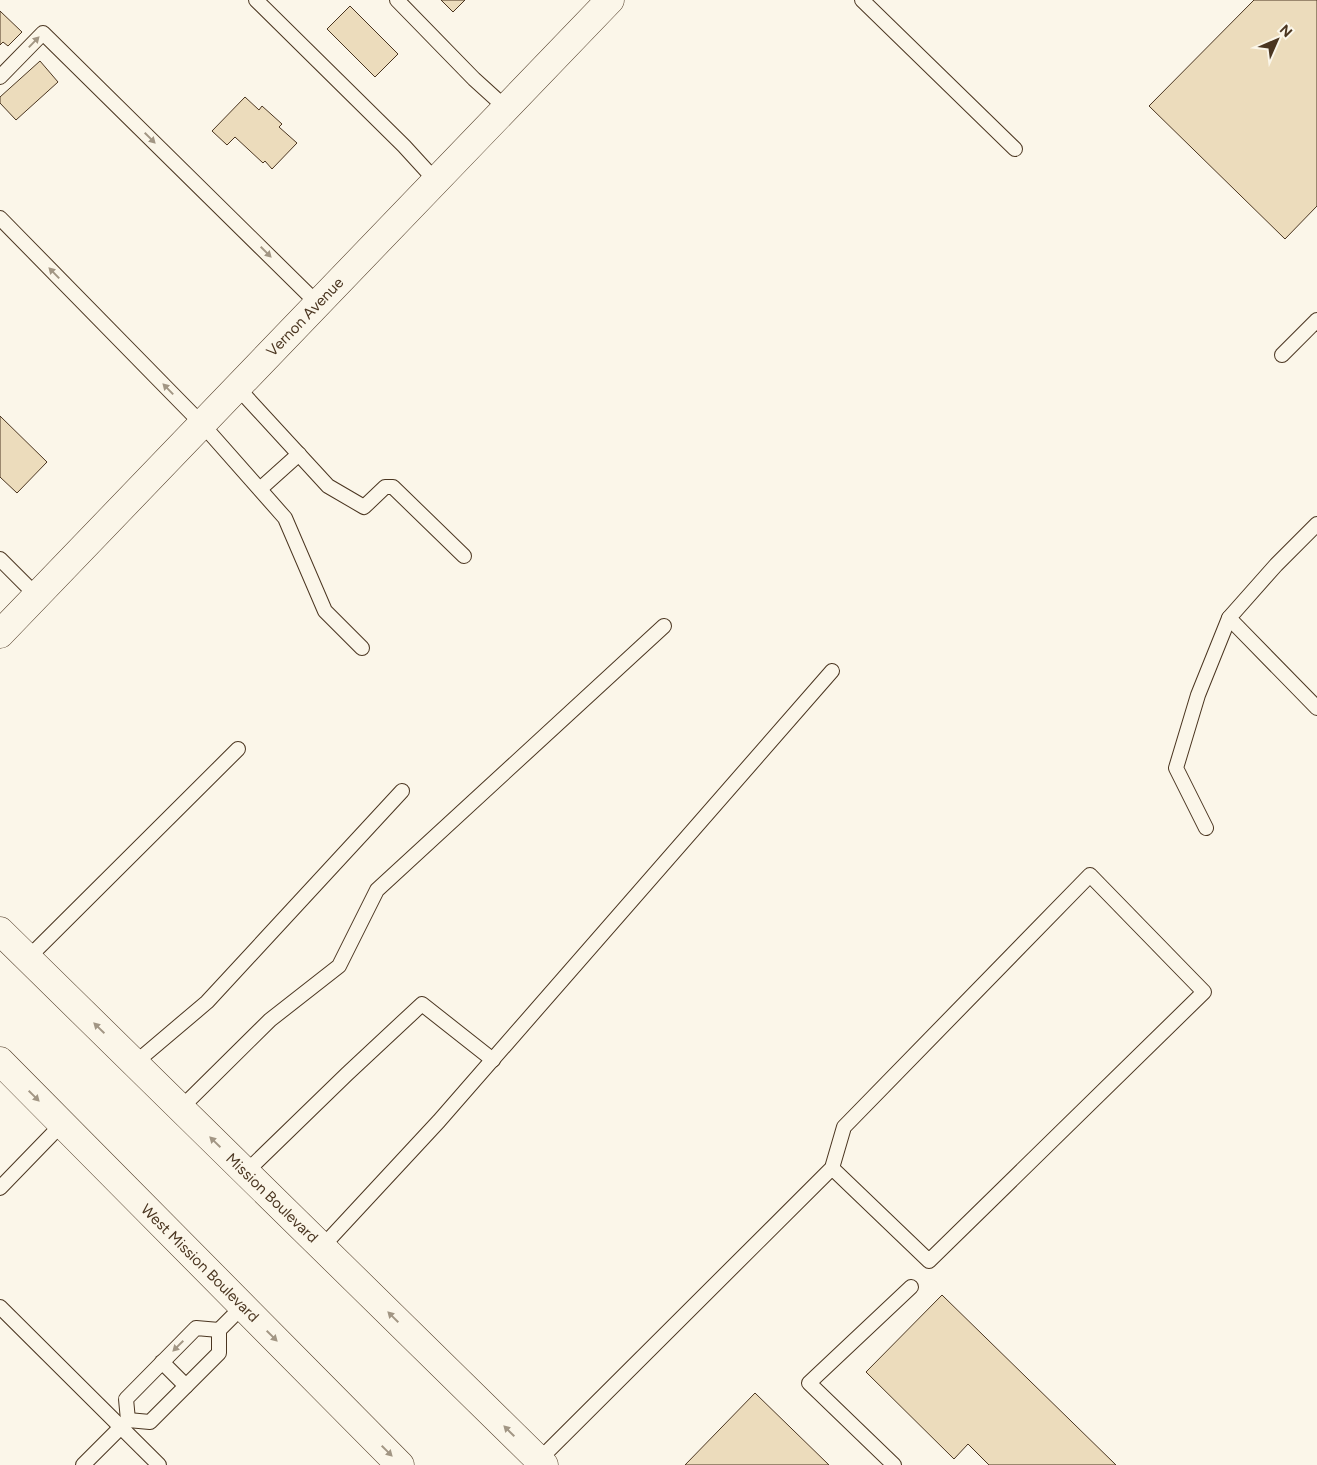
<svg xmlns="http://www.w3.org/2000/svg" width="1317" height="1465" font-family="Figtree,sans-serif">
<style>
.building{fill:#ecdcbc;stroke:#4a3520}
.lines{fill:none;stroke-linecap:round;stroke-linejoin:round}
.lane-casing{stroke:#4a3520;stroke-width:16}
.secondary-casing{stroke:#4a3520;stroke-width:29}
.primary-casing{stroke:#4a3520;stroke-width:29}
.lane{stroke:#fbf6e9;stroke-width:14}
.secondary{stroke:#fbf6e9;stroke-width:28}
.primary{stroke:#fbf6e9;stroke-width:28}
.oneway{fill:#a29684}
.labels{text-anchor:middle;dominant-baseline:central;stroke-width:4;stroke-linejoin:round;paint-order:stroke}
.street-label{font-size:15px;fill:#4a3520;stroke:#fbf6e9}
</style>
<rect width="100%" height="100%" fill="#fbf6e9"/>
<g class="building">
<path d="M441,0H465L453,12Z"/>
<path d="M1254,0H1317V206L1285,239L1149,106Z"/>
<path d="M350,6L398,54L375,77L327,29Z"/>
<path d="M0,11L22,32L8,46L3,42L0,45Z"/>
<path d="M40,61L58,82L16,120L0,103V97Z"/>
<path d="M245,97L259,110L262,106L282,124L279,127L297,143L272,169L265,161L263,163L235,137L227,145L212,131Z"/>
<path d="M0,416L47,462L17,493L0,477Z"/>
<path d="M942,1295L1116,1465H989L968,1444L954,1459L866,1372Z"/>
<path d="M755,1393L829,1465H685Z"/>
</g>
<g class="lines">
<defs>
<g id="lane">
<path d="M256,0L404,146L436,181"/>
<path d="M397,0L474,79L506,108"/>
<path d="M862,0L1015,149"/>
<path d="M0,77L43,33L318,304"/>
<path d="M0,218L202,424L285,518L325,611L362,648"/>
<path d="M1282,355L1317,320"/>
<path d="M237,387L328,486L364,507L385,487H393L464,556"/>
<path d="M260,489L299,454"/>
<path d="M1317,524L1276,565L1229,618L1317,708"/>
<path d="M0,559L37,596"/>
<path d="M1206,828L1176,768L1198,695L1229,618"/>
<path d="M28,958L238,749"/>
<path d="M135,1063L207,1002L402,791"/>
<path d="M181,1108L270,1020L339,966L377,890L664,626"/>
<path d="M246,1172L347,1074L422,1004L493,1060"/>
<path d="M0,1188L62,1124"/>
<path d="M322,1247L439,1121L832,671"/>
<path d="M0,1307L159,1465"/>
<path d="M162,1362L186,1386"/>
<path d="M128,1420L126,1399L196,1328L219,1330"/>
<path d="M539,1460L832,1168L844,1127L1090,875L1204,992L929,1261L832,1168"/>
<path d="M83,1465L128,1420L150,1422L219,1353V1330L243,1306"/>
<path d="M894,1465L809,1383L911,1287"/>
</g>
<path id="secondary" d="M0,634L610,0"/>
<g id="primary">
<path d="M0,931L544,1465"/>
<path d="M0,1061L400,1465"/>
</g>
</defs>
<use href="#lane" class="lane-casing"/>
<use href="#secondary" class="secondary-casing"/>
<use href="#primary" class="primary-casing"/>
<use href="#lane" class="lane"/>
<use href="#secondary" class="secondary"/>
<use href="#primary" class="primary"/>
</g>
<defs><path id="oneway-solid" d="M-6-.8H1V-3.2L6.5 0L1 3.2V.8H-6Z" transform="scale(1.25)"/></defs>
<g class="oneway">
<use href="#oneway-solid" transform="translate(34 42) rotate(-46)"/>
<use href="#oneway-solid" transform="translate(150 138) rotate(45)"/>
<use href="#oneway-solid" transform="translate(266 252) rotate(45)"/>
<use href="#oneway-solid" transform="translate(54 273) rotate(-134)"/>
<use href="#oneway-solid" transform="translate(168 389) rotate(-134)"/>
<use href="#oneway-solid" transform="translate(99 1028) rotate(-136)"/>
<use href="#oneway-solid" transform="translate(34 1096) rotate(45)"/>
<use href="#oneway-solid" transform="translate(215 1142) rotate(-136)"/>
<use href="#oneway-solid" transform="translate(393 1317) rotate(-135)"/>
<use href="#oneway-solid" transform="translate(272 1336) rotate(45)"/>
<use href="#oneway-solid" transform="translate(178 1346) rotate(135)"/>
<use href="#oneway-solid" transform="translate(509 1431) rotate(-135)"/>
<use href="#oneway-solid" transform="translate(387 1451) rotate(45)"/>
</g>
<g class="labels">
<g class="street-label">
<text transform="translate(305 317) rotate(-46)">Vernon Avenue</text>
<text transform="translate(272 1198) rotate(44)">Mission Boulevard</text>
<text transform="translate(200 1263) rotate(45)">West Mission Boulevard</text>
</g>
</g>
<g transform="translate(1277 40) rotate(45)" stroke="#fbf6e9" stroke-width="4" paint-order="stroke">
<path d="M0-4L9 19L0 12L-9 19Z" fill="#4a3520"/>
<text y="-8" font-size="14" font-weight="bold" text-anchor="middle" fill="#4a3520">N</text>
</g>
</svg>
